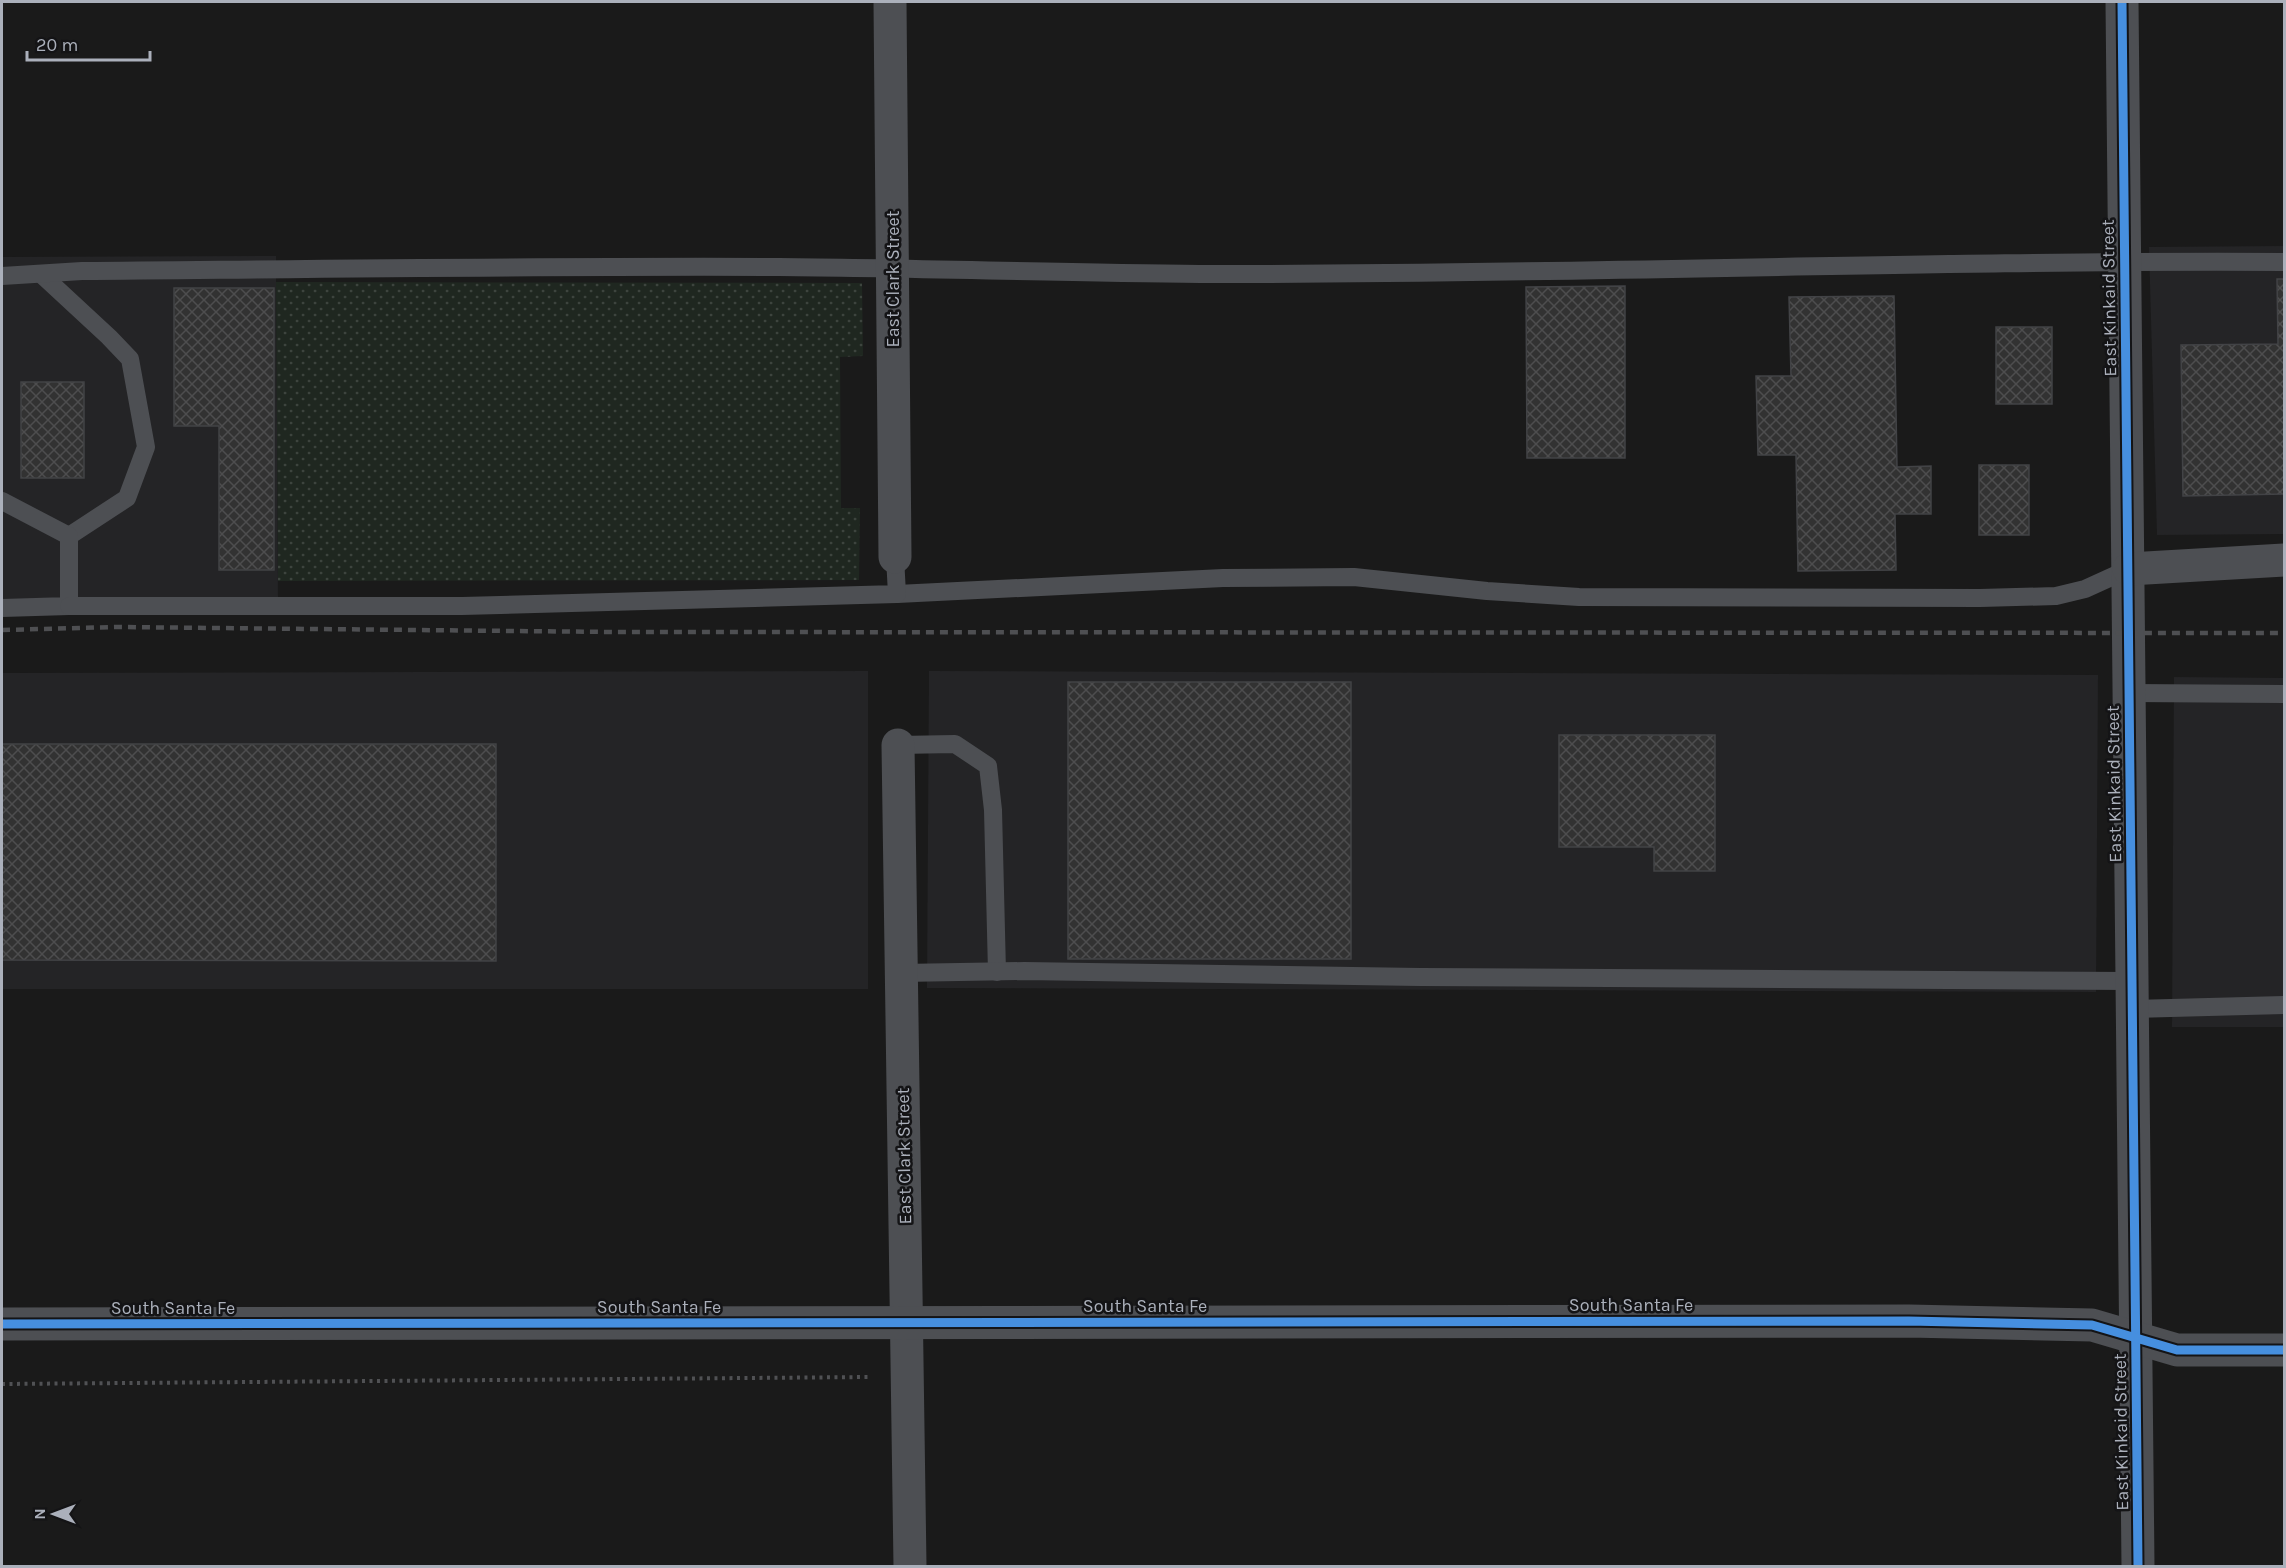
<svg xmlns="http://www.w3.org/2000/svg" width="2286" height="1568" font-family="Karla,sans-serif">
<style>
.built{fill:#242426}
.grass{fill:url(#grass-dots)}
.building{fill:url(#building-cross-hatch);stroke:#424346;stroke-width:1.5}
.lines{fill:none;stroke-linecap:round;stroke-linejoin:round}
.path{stroke:#505154;stroke-width:4;stroke-dasharray:3 4.5;stroke-linecap:butt}
.service{stroke:#4d4f53;stroke-width:18}
.minor{stroke:#4d4f53;stroke-width:33}
.rail{stroke:#4e4f52;stroke-width:4.5;stroke-dasharray:8 6;stroke-linecap:butt}
.cycleway-casing{stroke:#141416;stroke-width:13}
.cycleway{stroke:#468fdf;stroke-width:9}
.labels{text-anchor:middle;dominant-baseline:central;stroke-width:5;stroke-linejoin:round;paint-order:stroke}
.street-label{font-size:18px;fill:#abb0bb;stroke:#141416}
</style>
<defs>
<pattern id="grass-dots" width="8" height="8" patternUnits="userSpaceOnUse" patternTransform="scale(1.5)"><rect width="8" height="8" fill="#1f2720"/><path d="M2 2h.1M6 6h.1" fill="none" stroke="#3d443e" stroke-width="1.8" stroke-linecap="round"/></pattern>
<pattern id="building-cross-hatch" width="8" height="8" patternUnits="userSpaceOnUse" patternTransform="scale(1.5)"><rect width="8" height="8" fill="#323232"/><path d="M0 0l8 8M0 8l8-8" fill="none" stroke="#4d4d4e"/></pattern>
</defs>
<rect width="100%" height="100%" fill="#1a1a1a"/>
<g class="built">
<path d="M2284,246V534L2157,535L2149,247Z"/>
<path d="M276,256L278,600L2,602V257Z"/>
<path d="M868,671V989H2V673Z"/>
<path d="M929,671L2098,675L2096,992L927,988Z"/>
<path d="M2174,677L2284,678V1027H2172Z"/>
</g>
<path class="grass" d="M276,282L862,283L863,356L840,357L841,508H860L859,580L278,581Z"/>
<g class="building">
<path d="M2277,279H2284V494L2183,496L2181,345L2278,344Z"/>
<path d="M1625,286V458H1527L1526,287Z"/>
<path d="M174,288H274V570H219V426H174Z"/>
<path d="M1894,296L1897,467L1931,466V514H1895L1896,570L1798,571L1796,455H1758L1756,376H1791L1789,297Z"/>
<rect x="1996" y="327" width="56" height="77"/>
<rect x="21" y="382" width="63" height="96"/>
<rect x="1979" y="465" width="50" height="70"/>
<rect x="1068" y="682" width="283" height="277"/>
<path d="M1559,735H1715V871H1654V847H1559Z"/>
<path d="M2,744H496V961L2,960Z"/>
</g>
<g class="lines">
<path class="path" d="M2,1384L871,1377"/>
<g class="service">
<path d="M41,274L109,337L130,359L146,447L127,498L69,536"/>
<path d="M2,276L82,271C314,269 547,266 779,267C919,268 1059,273 1200,274C1561,275 1923,260 2284,262"/>
<path d="M2,501L69,536V606L2,608"/>
<path d="M897,594L1223,578L1354,577L1487,591L1579,597L1980,598L2056,596L2085,589L2129,569"/>
<path d="M69,606H462L897,594L895,557"/>
<path d="M2130,693L2284,694"/>
<path d="M898,745L955,744L988,766L993,810L997,972"/>
<path d="M901,973L1024,971L1420,977L2132,981"/>
<path d="M2133,1009L2284,1005"/>
</g>
<g class="minor">
<path d="M890,2L895,557"/>
<path d="M2122,2L2138,1566"/>
<path d="M2129,569L2284,560"/>
<path d="M898,745L910,1566"/>
<path d="M2,1324L1909,1321L2092,1325L2177,1350H2284"/>
</g>
<path class="rail" d="M2,630L117,627L614,632L2284,633"/>
<defs>
<g id="cycleway">
<path d="M2122,2L2138,1566"/>
<path d="M2,1324L1909,1321L2092,1325L2177,1350H2284"/>
</g>
</defs>
<use href="#cycleway" class="cycleway-casing"/>
<use href="#cycleway" class="cycleway"/>
</g>
<g class="labels">
<g class="street-label">
<text transform="translate(893 279) rotate(-90)">East Clark Street</text>
<text transform="translate(2109 298) rotate(-91)">East Kinkaid Street</text>
<text transform="translate(2114 784) rotate(-91)">East Kinkaid Street</text>
<text transform="translate(904 1156) rotate(-91)">East Clark Street</text>
<text x="1631" y="1305">South Santa Fe</text>
<text x="1145" y="1306">South Santa Fe</text>
<text x="659" y="1307">South Santa Fe</text>
<text x="173" y="1308">South Santa Fe</text>
<text transform="translate(2121 1432) rotate(-91)">East Kinkaid Street</text>
</g>
</g>
<rect width="2286" height="1568" fill="none" stroke="#abb0bb" stroke-width="6"/>
<g transform="translate(54 1514) rotate(270)" stroke="#141416" stroke-width="4.5" paint-order="stroke">
<path d="M0-4.5L10 22L0 15L-10 22Z" fill="#abb0bb"/>
<text y="-9" font-size="16" font-weight="bold" text-anchor="middle" fill="#abb0bb">N</text>
</g>
<path d="M27 51v9h123v-9" fill="none" stroke="#abb0bb" stroke-width="3"/>
<text x="36" y="51" font-size="18" fill="#abb0bb" stroke="#141416" stroke-width="4.5" paint-order="stroke">20 m</text>
</svg>
